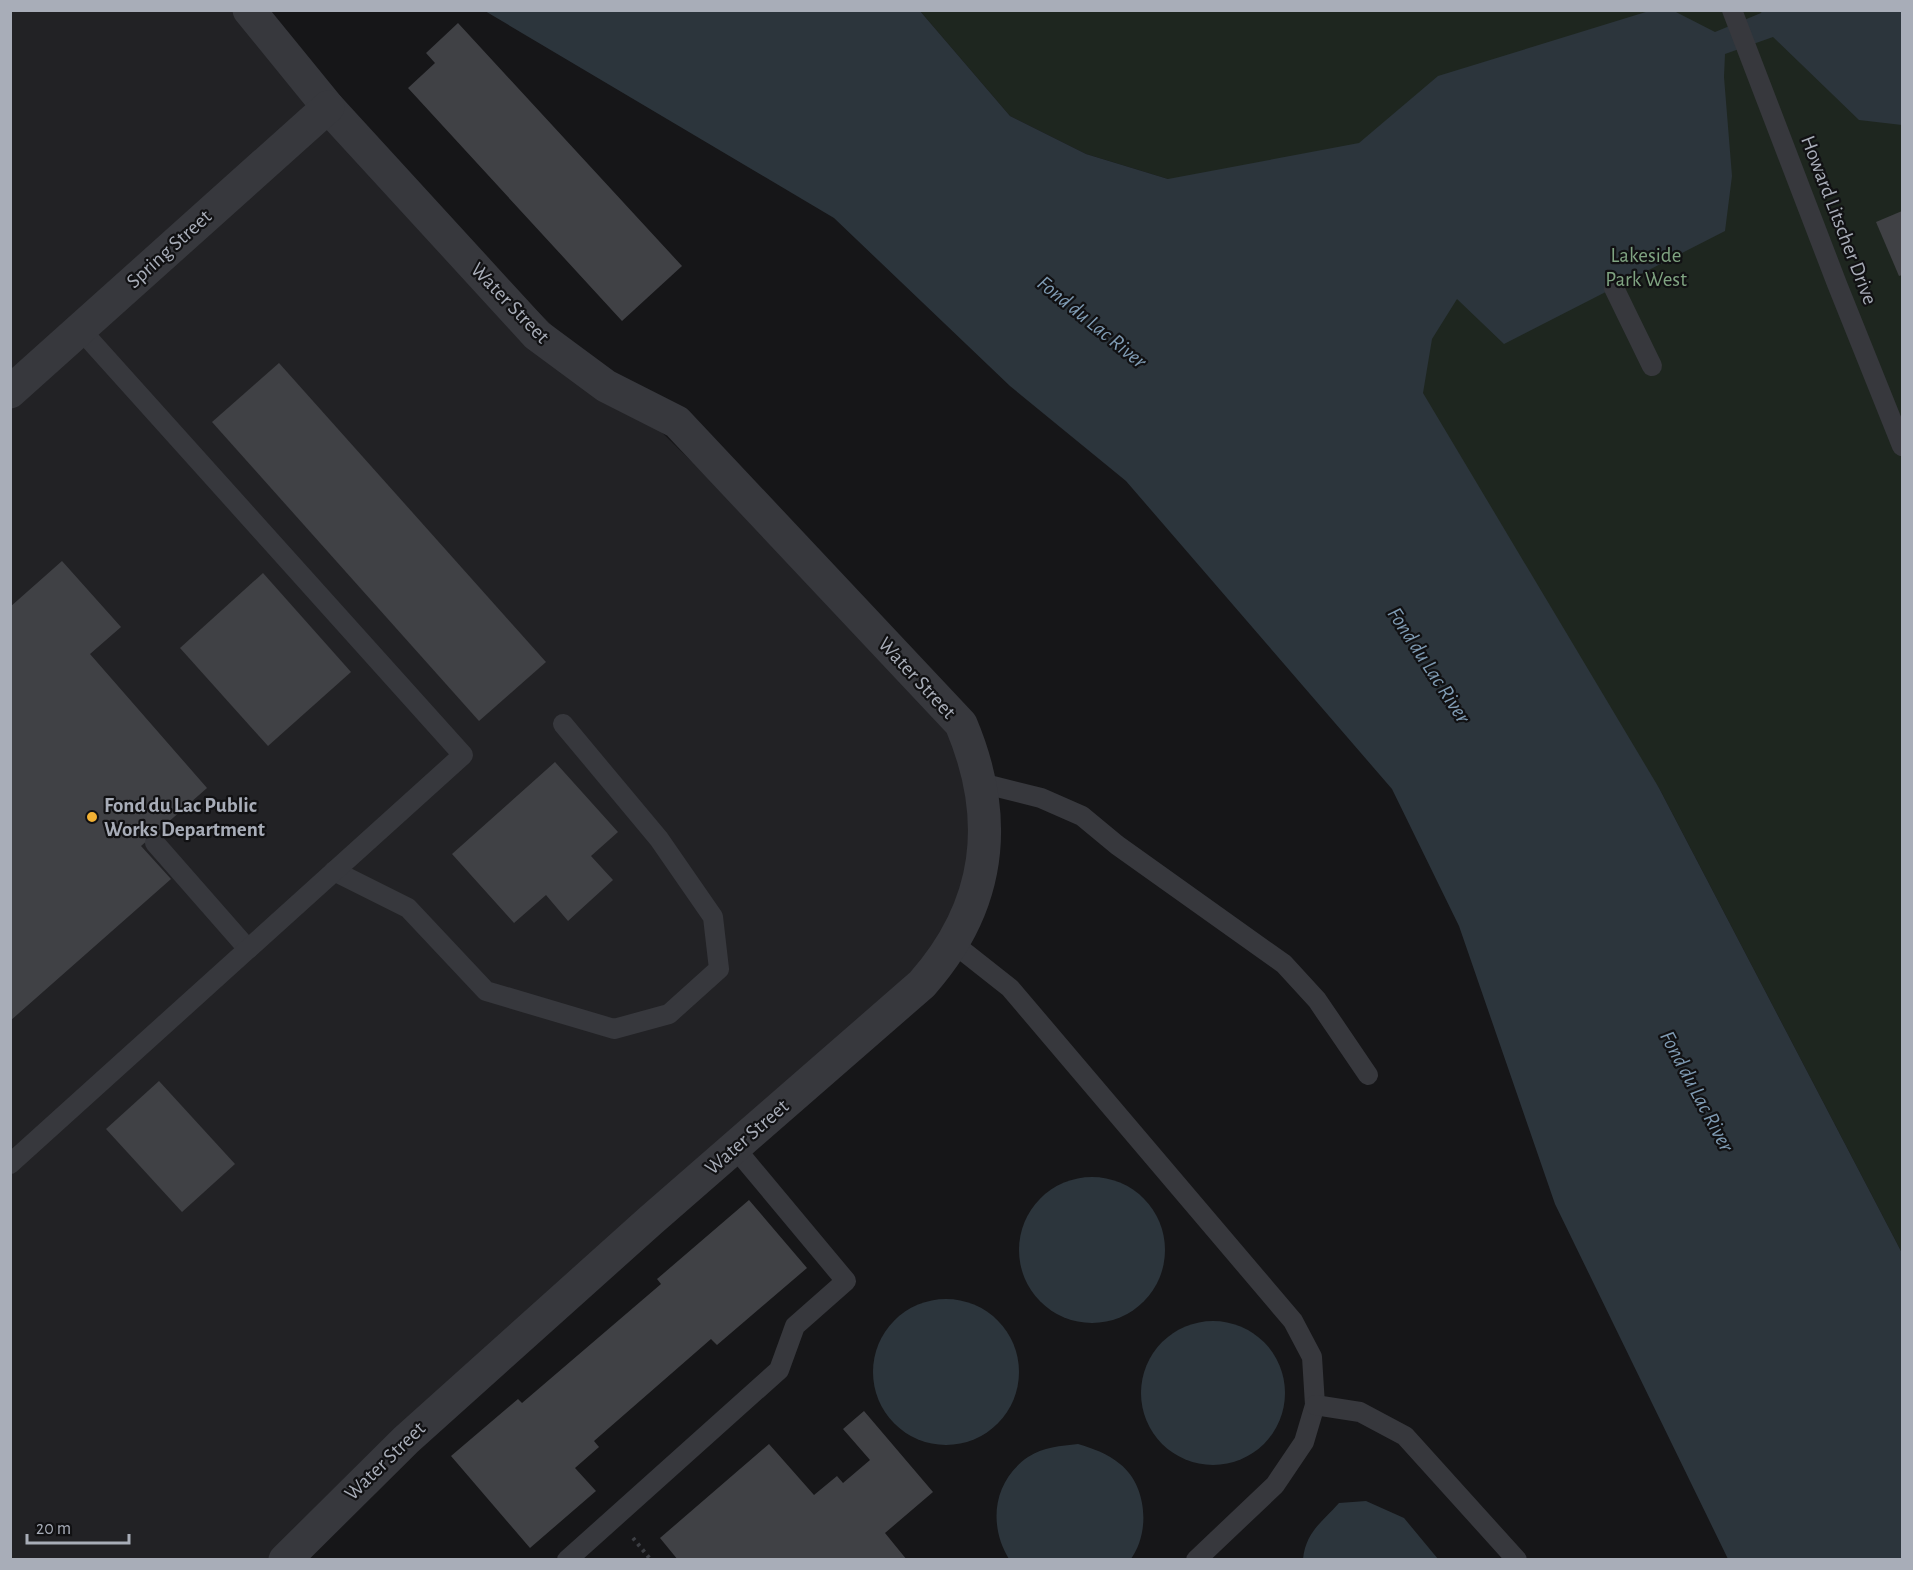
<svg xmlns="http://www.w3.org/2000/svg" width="1913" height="1570" font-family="'Alegreya Sans',sans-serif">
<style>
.built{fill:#222225}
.green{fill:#1e261f}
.water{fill:#2c353c}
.building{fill:#404145}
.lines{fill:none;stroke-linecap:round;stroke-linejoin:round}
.path{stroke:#3d3f44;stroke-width:4;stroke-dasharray:3 4.5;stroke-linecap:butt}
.service{stroke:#37383d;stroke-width:20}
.minor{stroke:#37383d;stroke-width:33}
.poi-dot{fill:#f2b134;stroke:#111113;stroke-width:2}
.labels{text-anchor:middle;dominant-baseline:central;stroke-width:4.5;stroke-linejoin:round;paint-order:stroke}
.street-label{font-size:21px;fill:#a8adb8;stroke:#111113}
.park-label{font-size:21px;fill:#7fa381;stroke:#111113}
.poi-label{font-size:21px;font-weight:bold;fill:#a8adb8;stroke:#111113;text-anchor:start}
.water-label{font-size:22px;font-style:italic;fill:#7f9bb3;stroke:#111113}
</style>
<rect width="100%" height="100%" fill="#161618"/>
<path class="built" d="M11,11H249L328,107L961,724L975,761L963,924L285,1559L11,1560Z"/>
<path class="green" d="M920,11H1902V1253L1659,788L1168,179L1086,154L1010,116Z"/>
<g class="water">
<path d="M485,11H920L1010,116L1086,154L1168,179L1359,143L1438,76L1649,11H1674L1715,32L1761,13L1762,11H1902V125L1859,120L1773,37L1725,54L1724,77L1732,176L1725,231L1504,344L1457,299L1432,339L1423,393L1659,788L1902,1253V1559H1728L1555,1204L1459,926L1392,789L1126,481L1010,386L834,218Z"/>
<circle cx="1092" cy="1250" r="73"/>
<circle cx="946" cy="1372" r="73"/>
<circle cx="1213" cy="1393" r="72"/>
<path d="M1078,1444C1094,1449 1107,1453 1120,1464C1147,1485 1151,1533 1130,1560L1009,1559C988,1525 993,1481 1028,1457C1043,1447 1061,1446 1078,1444Z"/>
<path d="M1366,1501L1404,1518L1438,1559H1303C1306,1532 1321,1523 1339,1503Z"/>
</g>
<g class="building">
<path d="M458,23L682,266L622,321L408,88L435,63L426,53Z"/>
<path d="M1902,211V275L1899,276L1876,222Z"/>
<path d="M279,363L546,662L479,721L212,422Z"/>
<path d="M62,561L121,627L90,654L207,788L141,846L171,879L10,1021V607Z"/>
<path d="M263,573L351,672L268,746L180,648Z"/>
<path d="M555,762L618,832L591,856L613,880L568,921L546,895L514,923L452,854Z"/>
<path d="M159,1081L235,1164L182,1212L106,1129Z"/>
<path d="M749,1200L807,1268L717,1345L711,1339L594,1441L599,1447L575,1468L596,1491L530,1548L451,1456L518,1399L522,1403L661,1284L657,1279Z"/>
<path d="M864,1411L933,1492L885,1533L907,1560H678L660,1538L769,1444L814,1495L837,1476L843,1483L870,1460L843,1429Z"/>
</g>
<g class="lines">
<path class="path" d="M633,1538L651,1560"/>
<g class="service">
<path d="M1732,10L1837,284L1902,446"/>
<path d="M1614,288L1652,366"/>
<path d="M981,783L1041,798L1082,816L1117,845L1284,964L1317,1000L1368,1075"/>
<path d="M155,843L248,949"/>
<path d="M334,871L408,908L486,991L614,1029L669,1014L719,969L713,917L659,839L563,724"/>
<path d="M953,943L1010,988L1293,1321L1312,1357L1315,1405L1304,1442L1275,1485L1196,1560"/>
<path d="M10,1164L463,755L80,329"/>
<path d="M1315,1405L1360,1412L1405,1436L1517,1560"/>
<path d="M567,1560L779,1370L795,1326L846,1281L735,1148"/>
</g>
<g class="minor">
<path d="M249,10L328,107L537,335L606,386L677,422L961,724C1001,819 991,906 922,984L650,1221L406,1440L285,1560"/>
<path d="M10,392L328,107"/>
</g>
</g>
<circle class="poi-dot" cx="92" cy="817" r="6"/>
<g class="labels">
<g class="street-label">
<text transform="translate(1839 220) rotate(69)">Howard Litscher Drive</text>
<text transform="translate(169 249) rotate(-42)">Spring Street</text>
<text transform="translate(510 303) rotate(46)">Water Street</text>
<text transform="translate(917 678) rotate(47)">Water Street</text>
<text transform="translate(747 1137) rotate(-41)">Water Street</text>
<text transform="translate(385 1461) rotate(-44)">Water Street</text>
</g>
<g class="park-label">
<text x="1646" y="255">Lakeside<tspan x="1646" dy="24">Park West</tspan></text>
</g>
<g class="poi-label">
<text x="104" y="805">Fond du Lac Public<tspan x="104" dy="24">Works Department</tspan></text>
</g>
<g class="water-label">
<text transform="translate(1092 322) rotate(39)">Fond du Lac River</text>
<text transform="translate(1429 665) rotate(57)">Fond du Lac River</text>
<text transform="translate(1697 1091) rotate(62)">Fond du Lac River</text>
</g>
</g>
<rect width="1913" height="1570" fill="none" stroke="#a8adb8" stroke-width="24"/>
<path d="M27 1534v9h102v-9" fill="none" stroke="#a8adb8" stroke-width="3"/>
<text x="36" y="1534" font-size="18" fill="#a8adb8" stroke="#111113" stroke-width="4.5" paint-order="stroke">20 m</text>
</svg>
